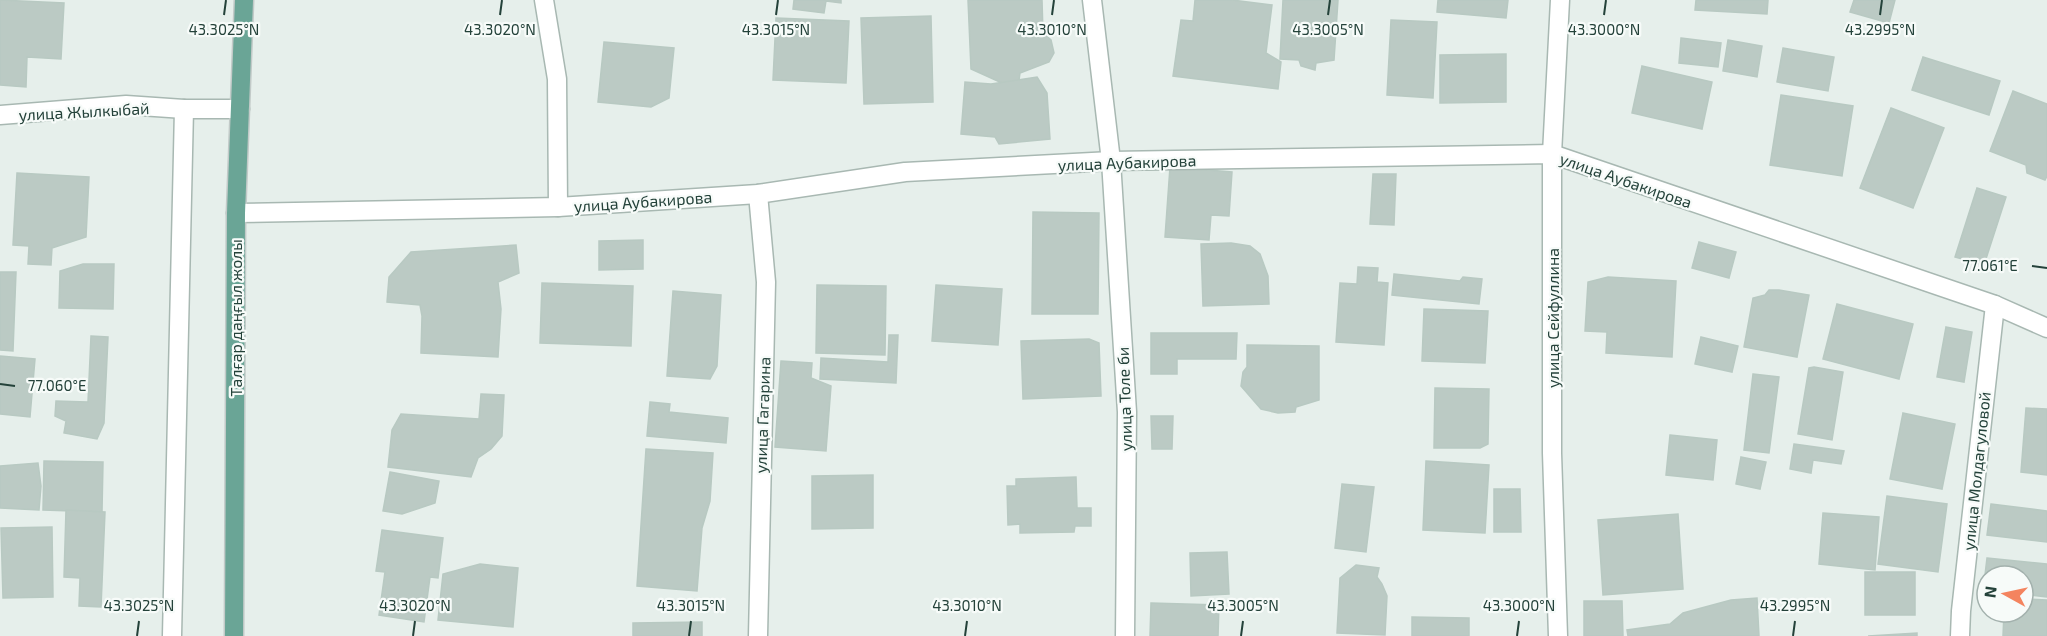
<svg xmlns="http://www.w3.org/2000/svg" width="2047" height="636" font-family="'Exo 2',sans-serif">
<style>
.building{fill:#bbcac4;stroke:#b8c9c2;stroke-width:1.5}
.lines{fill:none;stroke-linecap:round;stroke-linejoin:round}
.minor-casing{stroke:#a8b8b2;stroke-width:21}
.major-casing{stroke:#c2cac8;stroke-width:21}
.minor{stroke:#fff;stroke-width:18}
.major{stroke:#6aa596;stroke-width:18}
.ticks{fill:none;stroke:#24423a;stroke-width:2}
.labels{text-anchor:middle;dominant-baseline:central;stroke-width:4.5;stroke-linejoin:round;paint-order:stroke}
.street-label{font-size:16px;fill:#24423a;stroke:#f7fbf9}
.ticks-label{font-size:15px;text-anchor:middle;fill:#24423a;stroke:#f7fbf9;stroke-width:4.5;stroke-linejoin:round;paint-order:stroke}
</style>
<rect width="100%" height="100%" fill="#e6efeb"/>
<g class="building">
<path d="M0,0L64,3L61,59L27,57L26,87L0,85Z"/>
<path d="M794,0H841V3L826,1L824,13L793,9Z"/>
<path d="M968,0H1042L1043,33L1051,40L1054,53L1049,62L1020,73L1019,80L1011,87L971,69Z"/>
<path d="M1195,0H1232L1272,5L1266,53L1281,62L1278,89L1173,76L1181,20L1193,21Z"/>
<path d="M1283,0H1338L1334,60L1316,63L1315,70L1301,66L1299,60L1280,59Z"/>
<path d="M1438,0H1508L1506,18L1437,12Z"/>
<path d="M1696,0H1768L1767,14L1695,10Z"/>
<path d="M1854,0H1895L1889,23L1850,12Z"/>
<path d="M931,16L933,102L864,104L861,18Z"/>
<path d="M776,18L849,21L846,83L773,80Z"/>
<path d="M1391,20L1437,22L1433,98L1387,95Z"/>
<path d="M1681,38L1721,43L1718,67L1679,63Z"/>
<path d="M1728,40L1762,46L1757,77L1723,71Z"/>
<path d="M604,42L674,48L669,98L651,107L598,102Z"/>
<path d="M1783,48L1834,57L1828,91L1777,82Z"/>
<path d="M1506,54V102L1440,103V55Z"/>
<path d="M1923,57L2000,81L1989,115L1912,90Z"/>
<path d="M1642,66L1712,82L1702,129L1632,113Z"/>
<path d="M1037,77L1047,93L1050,139L999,144L995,137L961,134L965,82L991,84Z"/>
<path d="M2013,91L2047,104V176L2045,180L2027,173L2026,165L1990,151Z"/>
<path d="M1781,95L1853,106L1842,176L1770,165Z"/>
<path d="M1891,108L1944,128L1913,208L1860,188Z"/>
<path d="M1170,167L1232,172L1229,216L1211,215L1209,240L1165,237Z"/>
<path d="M17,173L89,177L86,237L52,248L51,265L28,264L29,246L13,245Z"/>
<path d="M1373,174H1396L1394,225L1370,224Z"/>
<path d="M1977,188L2006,197L1984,265L1955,257Z"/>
<path d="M1033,212L1099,213L1098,314H1032Z"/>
<path d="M643,240V269L599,270V241Z"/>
<path d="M1699,242L1736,252L1729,278L1692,268Z"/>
<path d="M1231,243L1250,246L1260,254L1268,276L1269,304L1203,306L1201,244Z"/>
<path d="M516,245L519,273L498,282L501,309L498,357L421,353L422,316L420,305L387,302L389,277L411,252Z"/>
<path d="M83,264H114L113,309L59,308L60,271Z"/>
<path d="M1358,267L1378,268L1377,282L1388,283L1384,345L1336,342L1340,283L1357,284Z"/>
<path d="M0,272H16L13,351L0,350Z"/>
<path d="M1394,274L1460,281L1463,277L1482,279L1479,304L1392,295Z"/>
<path d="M1608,277L1676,281L1672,357L1606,353L1607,332L1585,331L1588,282Z"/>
<path d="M542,283L633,286L631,346L540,343Z"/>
<path d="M817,285L886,286L885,355L816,353Z"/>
<path d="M936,285L1002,289L998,345L932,341Z"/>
<path d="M1769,290H1779L1809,295L1797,357L1744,347L1753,298L1765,295Z"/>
<path d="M673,291L721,295L717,366L710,379L667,376Z"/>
<path d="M1837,304L1913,324L1899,379L1823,359Z"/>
<path d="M1424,309L1488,311L1485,363L1422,361Z"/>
<path d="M1946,327L1972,332L1964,382L1937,377Z"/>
<path d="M1151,333H1237L1236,359H1177V374H1151Z"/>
<path d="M889,335H898L896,383L820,379L821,358L888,362Z"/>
<path d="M91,336L108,337L104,423L97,439L64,433L66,421L55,416L56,401L88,402Z"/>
<path d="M1701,337L1738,346L1732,372L1695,364Z"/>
<path d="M1089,339L1099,343L1101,396L1023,399L1021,341Z"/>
<path d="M1247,345L1319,346V400L1296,407L1295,412L1278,413L1261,409L1241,386L1243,372L1247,367Z"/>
<path d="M0,356L35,359L30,417L0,414Z"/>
<path d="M781,361L812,363L811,378L831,386L826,451L775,447Z"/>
<path d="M1814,367L1843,372L1832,440L1798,434L1809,368Z"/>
<path d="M1753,374L1779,377L1769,453L1744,450Z"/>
<path d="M1435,388L1489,389L1488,444L1480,448H1434Z"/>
<path d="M481,394L504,395L502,436L491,449L478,458L471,477L388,467L392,430L401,414L479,419Z"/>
<path d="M650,402L670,404L669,412L728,418L726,443L647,436Z"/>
<path d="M2026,408L2047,409V475L2021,472Z"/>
<path d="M1903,413L1955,424L1942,489L1890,479Z"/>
<path d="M1151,416H1173L1172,449H1152Z"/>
<path d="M1670,435L1717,440L1713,480L1666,475Z"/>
<path d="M1794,444L1844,451L1841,464L1813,460L1811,473L1790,469Z"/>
<path d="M646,449L713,453L710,501L702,528L697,591L637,586Z"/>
<path d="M1741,457L1766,462L1760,489L1736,484Z"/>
<path d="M44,461L103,462L102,512L43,510Z"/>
<path d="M1426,461L1489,465L1485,533L1423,530Z"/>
<path d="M38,463L41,486L39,510L0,508V466Z"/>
<path d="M390,472L439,481L435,503L402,514L383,511Z"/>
<path d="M873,475V528L812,529V476Z"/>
<path d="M1076,477L1077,508H1091V526H1075L1074,532L1020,533V524L1008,525L1007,486H1016V479Z"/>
<path d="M1342,484L1374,487L1366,552L1335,548Z"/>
<path d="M1494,489H1520L1521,532H1494Z"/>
<path d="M1887,496L1947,504L1938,572L1878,564Z"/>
<path d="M1991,504L2047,511V542L1987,535Z"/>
<path d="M66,510L105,512L101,607L79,606L80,578L64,577Z"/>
<path d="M1823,513L1879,517L1875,570L1819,564Z"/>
<path d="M1678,514L1683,589L1603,595L1598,520Z"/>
<path d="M52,527L53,597L3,598L1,528Z"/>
<path d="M382,530L443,538L438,578L430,577L424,622L379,615L385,572L376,571Z"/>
<path d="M1227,552L1229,594L1191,596L1190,553Z"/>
<path d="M1987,558L2047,564V597L2023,594V576H1987V600H1982Z"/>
<path d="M480,564L518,568L513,627L438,620L443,574Z"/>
<path d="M1356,565L1379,568L1377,577L1382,584L1387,596L1385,635L1337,633L1340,578Z"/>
<rect x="1865" y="572" width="50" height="43"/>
<path d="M1757,598L1759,636H1628L1627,630L1670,624L1683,613L1731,600Z"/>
<path d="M2023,599L2047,600V636H2003L2004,612H2023Z"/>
<path d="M1584,601H1622L1623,636H1584Z"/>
<path d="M1151,603L1219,605L1218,636H1150Z"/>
<path d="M1412,617L1469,618V636H1412Z"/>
<path d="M702,622V636H633V623Z"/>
<path d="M1917,633V636H1868Z"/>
</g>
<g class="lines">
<defs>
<g id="minor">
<path d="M544,0L557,79L558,207"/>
<path d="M1092,0L1111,161L1127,412L1125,636"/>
<path d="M0,115L126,105L184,109H240"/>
<path d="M236,213L558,207L758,194L905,172L1111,161L1552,154L1995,305L2047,328"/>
<path d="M172,636L184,109"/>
<path d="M758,636L766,282L758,194"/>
<path d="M1558,636L1552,453V154L1560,0"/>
<path d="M1960,636L1961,611L1995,305"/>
</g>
<path id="major" d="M234,636L236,213L244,0"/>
</defs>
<use href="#minor" class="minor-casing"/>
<use href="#major" class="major-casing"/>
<use href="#minor" class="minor"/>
<use href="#major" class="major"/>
</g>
<path class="ticks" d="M224,15L226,0M500,15L502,0M776,15L778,0M1052,15L1054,0M1328,15L1330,0M1604,15L1606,0M1880,15L1882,0M2032,266L2047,268M0,384L15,386M137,636L139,621M413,636L415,621M689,636L691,621M965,636L967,621M1241,636L1243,621M1517,636L1519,621M1793,636L1795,621"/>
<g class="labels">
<g class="street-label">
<text transform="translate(84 111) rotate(-3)">улица Жылкыбай</text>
<text transform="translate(1127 162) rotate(-2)">улица Аубакирова</text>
<text transform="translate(1626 180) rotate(19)">улица Аубакирова</text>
<text transform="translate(643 201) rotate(-4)">улица Аубакирова</text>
<text transform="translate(235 318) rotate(-90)">Талғар даңғыл жолы</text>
<text transform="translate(1552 318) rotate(-90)">улица Сейфуллина</text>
<text transform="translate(1124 399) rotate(-92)">улица Толе би</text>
<text transform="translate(762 415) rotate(-88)">улица Гагарина</text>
<text transform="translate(1976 471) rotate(-84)">улица Молдагуловой</text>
</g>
</g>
<g class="ticks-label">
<text x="224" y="35">43.3025°N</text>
<text x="500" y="35">43.3020°N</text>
<text x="776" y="35">43.3015°N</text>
<text x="1052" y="35">43.3010°N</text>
<text x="1328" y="35">43.3005°N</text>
<text x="1604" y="35">43.3000°N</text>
<text x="1880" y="35">43.2995°N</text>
<text x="1990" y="271">77.061°E</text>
<text x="57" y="391">77.060°E</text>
<text x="139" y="611">43.3025°N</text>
<text x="415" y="611">43.3020°N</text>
<text x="691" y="611">43.3015°N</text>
<text x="967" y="611">43.3010°N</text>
<text x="1243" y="611">43.3005°N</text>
<text x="1519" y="611">43.3000°N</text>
<text x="1795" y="611">43.2995°N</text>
</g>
<g transform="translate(2005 594) rotate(278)"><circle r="28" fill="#f7fbf9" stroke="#a3b1ad" stroke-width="1.5"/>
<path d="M0-4.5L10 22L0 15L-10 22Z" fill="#f4845f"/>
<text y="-9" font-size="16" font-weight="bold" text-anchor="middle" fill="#24423a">N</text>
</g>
</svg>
